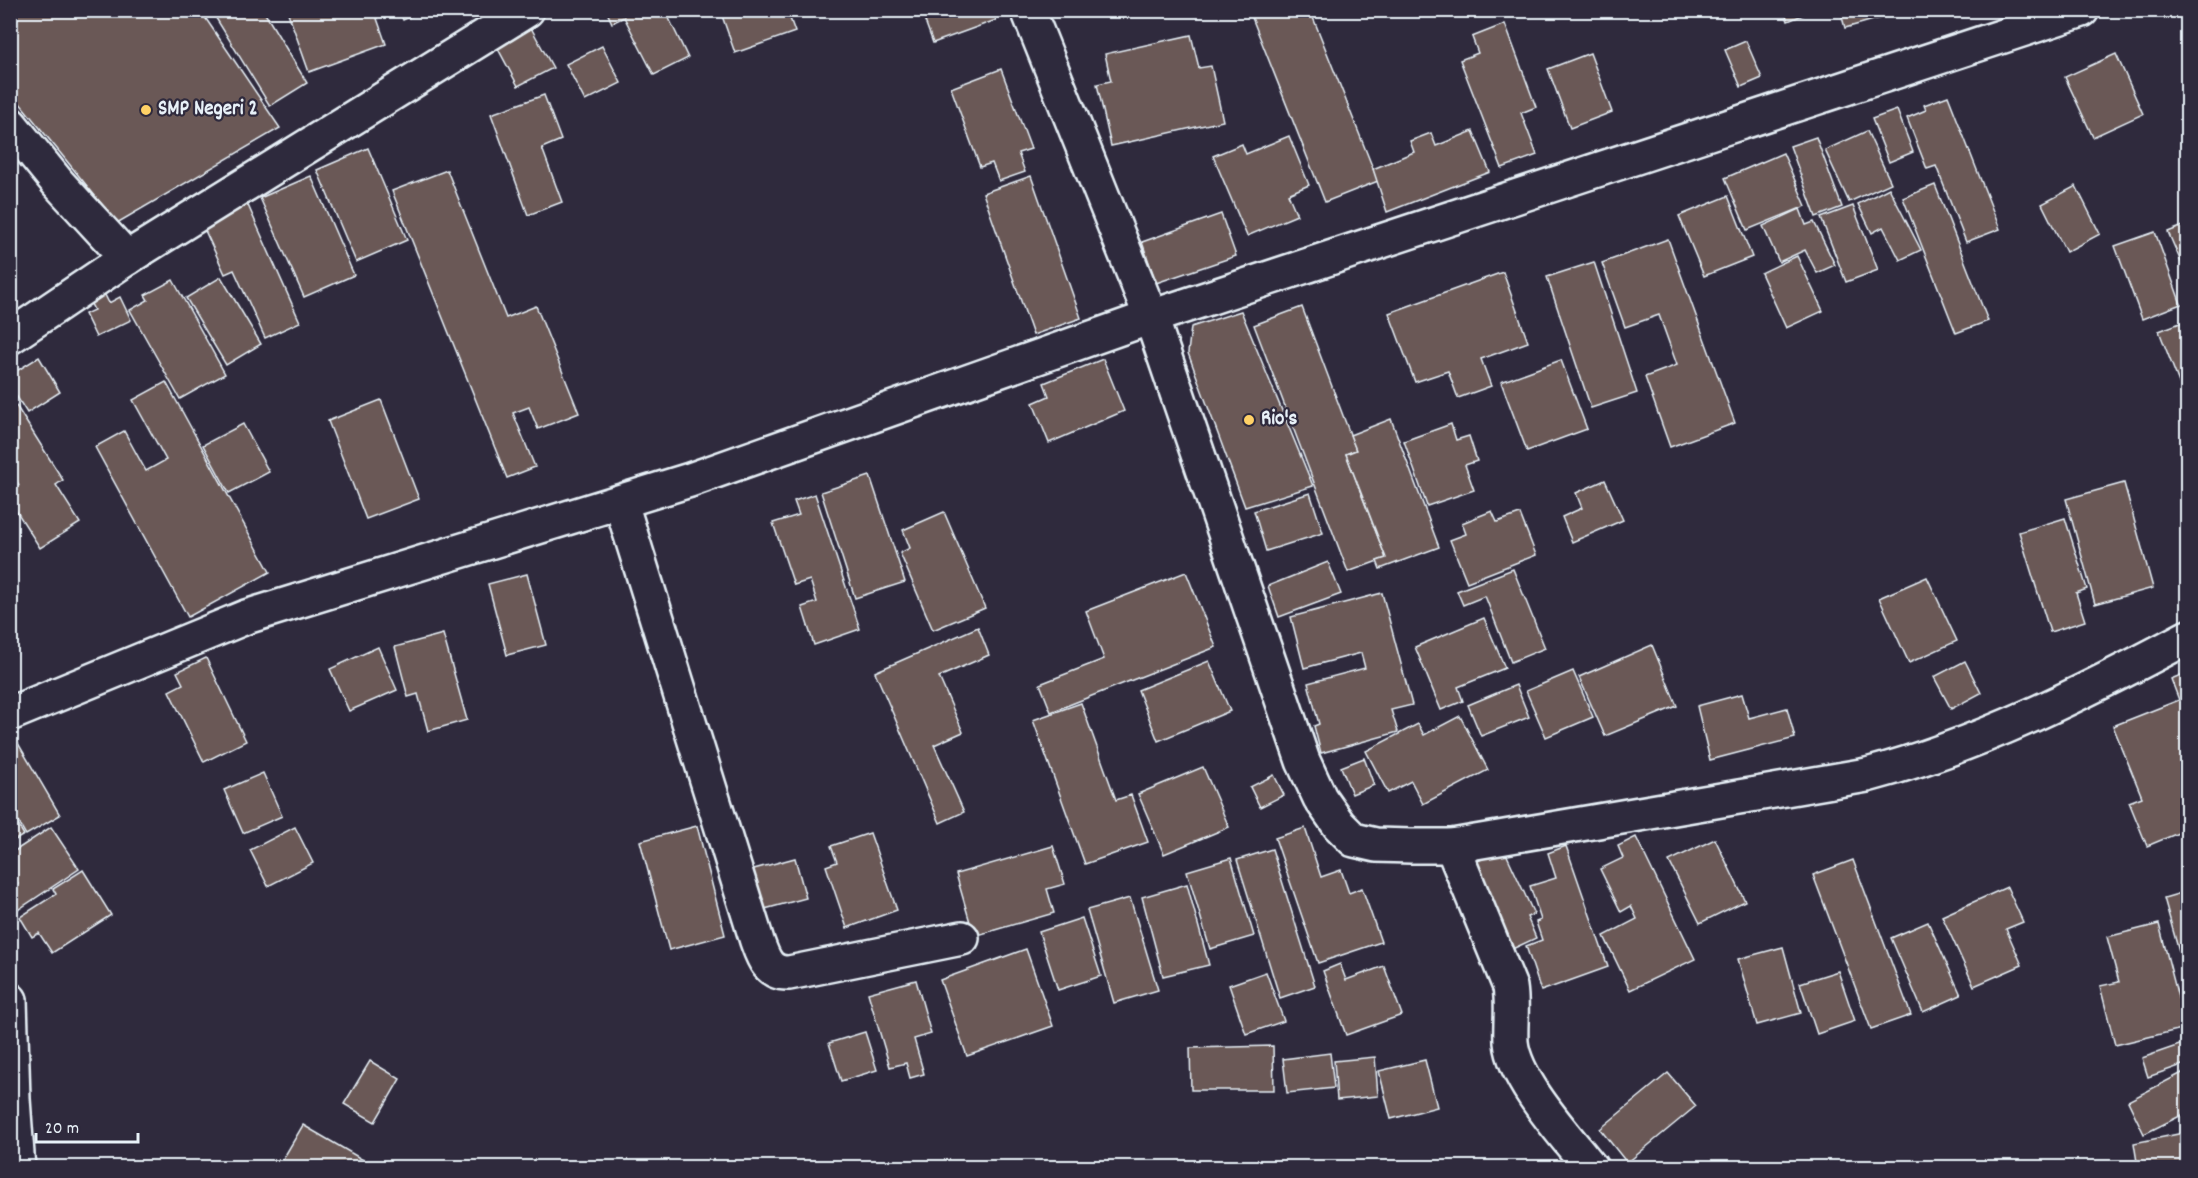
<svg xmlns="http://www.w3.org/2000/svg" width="2198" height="1178" font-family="Dekko,sans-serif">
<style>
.building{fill:#6a5957;stroke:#e8f1f8;stroke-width:1.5}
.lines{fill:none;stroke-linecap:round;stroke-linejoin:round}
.minor-casing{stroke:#e8f1f8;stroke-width:38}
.tertiary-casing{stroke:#e8f1f8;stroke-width:38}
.minor{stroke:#2f2a3d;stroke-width:33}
.tertiary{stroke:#2f2a3d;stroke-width:33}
.poi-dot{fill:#ffd166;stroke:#2f2a3d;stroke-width:2}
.labels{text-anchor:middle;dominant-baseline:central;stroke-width:4.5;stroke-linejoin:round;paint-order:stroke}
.poi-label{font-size:21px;font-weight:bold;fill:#e8f1f8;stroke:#2f2a3d;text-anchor:start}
</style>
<rect width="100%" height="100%" fill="#2f2a3d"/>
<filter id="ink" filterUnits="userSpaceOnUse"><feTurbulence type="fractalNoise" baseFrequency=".0167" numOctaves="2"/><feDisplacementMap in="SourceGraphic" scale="12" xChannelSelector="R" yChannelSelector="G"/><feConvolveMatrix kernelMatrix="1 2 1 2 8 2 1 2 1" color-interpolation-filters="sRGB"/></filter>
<g filter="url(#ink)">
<g class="building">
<path d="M10,10H200L280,128L117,223L10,91Z"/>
<path d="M211,10H263L307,83L270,106Z"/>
<path d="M287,10H374L386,44L309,72Z"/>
<path d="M399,10H425L403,20Z"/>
<path d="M606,10H665L688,58L654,75L624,17L612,23Z"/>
<path d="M720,10H787L795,32L735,53Z"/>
<path d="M921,10H992L996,20L933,43Z"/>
<path d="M1249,10H1310L1378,181L1325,202Z"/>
<path d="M1784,10H1815L1788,21Z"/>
<path d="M1840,10H1887L1888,16L1845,28Z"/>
<path d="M1505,24L1536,107L1521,113L1537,155L1502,168L1460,60L1478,53L1472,37Z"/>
<path d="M530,26L553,68L518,86L496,45Z"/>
<path d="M1191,35L1199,68L1211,66L1223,121L1111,146L1097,84L1111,81L1105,54Z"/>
<path d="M1746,41L1762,78L1741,87L1725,50Z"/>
<path d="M602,46L621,83L585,101L566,64Z"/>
<path d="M1590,53L1612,112L1570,128L1548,69Z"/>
<path d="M2116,54L2143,114L2093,137L2065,77Z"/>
<path d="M1001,69L1031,149L1018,153L1025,172L999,181L992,163L980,167L951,88Z"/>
<path d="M544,95L561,140L542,148L562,202L528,215L491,114Z"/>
<path d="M1948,96L2000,229L1966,242L1936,166L1927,169L1907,118L1926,110L1924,105Z"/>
<path d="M1897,110L1913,152L1889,162L1872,119Z"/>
<path d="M1473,131L1490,172L1387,212L1373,169L1414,152L1410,141L1431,133L1436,146Z"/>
<path d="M1867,131L1891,183L1849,202L1825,150Z"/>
<path d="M1289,136L1309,185L1288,194L1297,215L1247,236L1213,156L1242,144L1246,154Z"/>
<path d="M1816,137L1842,207L1816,217L1790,146Z"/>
<path d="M368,148L407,240L356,262L317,170Z"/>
<path d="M1783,153L1806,206L1747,230L1725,178Z"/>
<path d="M447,170L506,318L536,306L579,413L538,429L529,407L513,413L535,467L507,478L392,191Z"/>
<path d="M311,176L354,275L304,297L260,198Z"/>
<path d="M1031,176L1081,318L1033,335L983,193Z"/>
<path d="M1935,185L1988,321L1956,333L1903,198Z"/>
<path d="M2076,186L2100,234L2066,252L2042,204Z"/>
<path d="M1889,188L1921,250L1900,260L1883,227L1872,233L1858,204Z"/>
<path d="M1728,196L1752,257L1704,276L1679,216Z"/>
<path d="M247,203L300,322L265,338L234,270L225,274L202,224Z"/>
<path d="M1853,206L1878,270L1846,282L1821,218Z"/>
<path d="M1800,209L1806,225L1814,222L1835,265L1817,273L1805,250L1779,262L1763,226Z"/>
<path d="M1221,214L1236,256L1156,283L1142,242Z"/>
<path d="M2188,224V278L2168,232Z"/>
<path d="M2155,232L2181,304L2142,319L2115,246Z"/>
<path d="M1668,239L1735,423L1670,447L1645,377L1677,365L1659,315L1625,327L1602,263Z"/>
<path d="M1797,256L1823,311L1786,328L1761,273Z"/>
<path d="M1594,262L1637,393L1591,408L1547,277Z"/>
<path d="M1503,272L1528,342L1481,359L1491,386L1458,398L1448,371L1415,382L1389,313Z"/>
<path d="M221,277L261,344L226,365L186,298Z"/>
<path d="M173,280L225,374L180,399L130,310L148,300L145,295Z"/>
<path d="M104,293L109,303L120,297L131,320L96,337L85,314L94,310L89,300Z"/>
<path d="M1302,307L1356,450L1346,454L1386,558L1348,572L1254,325Z"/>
<path d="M1241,311L1313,486L1245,507L1188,353L1191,327Z"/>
<path d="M2188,320V385L2181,388L2159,331Z"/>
<path d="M39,357L60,392L27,413L10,386V375Z"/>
<path d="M1103,359L1124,411L1049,443L1033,403L1049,396L1044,383Z"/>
<path d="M1561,360L1587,429L1527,451L1501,382Z"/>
<path d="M166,382L270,572L188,617L95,447L124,431L146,471L166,460L133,400Z"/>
<path d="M381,400L419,499L366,519L328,421Z"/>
<path d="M15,404L63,480L56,485L80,523L40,548L10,501V490L19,485L10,471V408Z"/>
<path d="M1391,419L1439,547L1380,569L1377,561L1386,558L1346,454L1356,450L1350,435Z"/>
<path d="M243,424L269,472L229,493L203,445Z"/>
<path d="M1451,424L1456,440L1469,436L1477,461L1465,465L1474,490L1427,506L1404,441Z"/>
<path d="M870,476L905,582L855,598L821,492Z"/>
<path d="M1605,480L1623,520L1572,542L1562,517L1582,508L1576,493Z"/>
<path d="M2124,483L2153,588L2095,604L2066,499Z"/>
<path d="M1310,493L1323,533L1266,551L1254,511Z"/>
<path d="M815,494L860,629L814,645L802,607L817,602L810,580L794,585L773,523L799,515L794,501Z"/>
<path d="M1492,511L1497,522L1520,514L1536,555L1467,582L1450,540L1466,534L1462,523Z"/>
<path d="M944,512L985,608L933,630L900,553L910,548L903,530Z"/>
<path d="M2065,518L2087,589L2076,593L2085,621L2050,632L2019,532Z"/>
<path d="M1328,562L1341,594L1279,617L1268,586Z"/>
<path d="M1513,569L1545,648L1511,662L1485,596L1463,605L1457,591Z"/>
<path d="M1186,572L1216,647L1051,712L1040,684L1104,659L1086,611Z"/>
<path d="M527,574L546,645L507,655L488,584Z"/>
<path d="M1927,577L1957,641L1909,663L1879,598Z"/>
<path d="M1382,593L1412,705L1391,710L1398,732L1321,753L1314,726L1319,724L1308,683L1365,668L1361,653L1304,668L1291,617Z"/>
<path d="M1484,618L1505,668L1458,687L1463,701L1441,710L1415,647Z"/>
<path d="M978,627L989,655L939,677L963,732L934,745L964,812L940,823L875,672Z"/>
<path d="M443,634L467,720L428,731L418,694L408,697L395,647Z"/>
<path d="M1652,645L1677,706L1605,736L1579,677Z"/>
<path d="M378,647L397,690L349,711L330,669Z"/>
<path d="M206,658L246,741L204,762L169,691L183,684L177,672Z"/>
<path d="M1209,661L1230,711L1158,741L1138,690Z"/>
<path d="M1965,661L1981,693L1951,709L1934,677Z"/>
<path d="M1573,671L1593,717L1546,737L1526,691Z"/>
<path d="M2188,672V829L2147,846L2129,802L2142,797L2113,726L2179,700L2171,679Z"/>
<path d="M1516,685L1529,717L1481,736L1468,705Z"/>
<path d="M1742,694L1749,718L1787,708L1795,738L1710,760L1697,706Z"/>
<path d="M1081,703L1116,800L1131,795L1148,842L1085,864L1033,720Z"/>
<path d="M1460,716L1488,770L1423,804L1411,781L1388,793L1366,751L1418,724L1424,735Z"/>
<path d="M12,733L60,815L26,835L10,807Z"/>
<path d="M1364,758L1374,785L1352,794L1341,767Z"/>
<path d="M1203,767L1229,827L1164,854L1138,794Z"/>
<path d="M263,773L282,816L243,833L224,790Z"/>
<path d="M1274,775L1284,795L1260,807L1250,787Z"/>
<path d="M10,812L24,835L10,843Z"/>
<path d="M697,826L725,935L669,950L640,841Z"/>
<path d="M51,827L79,869L10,915V888L18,884L10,873V854Z"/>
<path d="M295,827L313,863L268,886L250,850Z"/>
<path d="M1305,828L1321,877L1341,870L1349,893L1362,888L1381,942L1318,963L1275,838Z"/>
<path d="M870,833L897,910L847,928L826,866L837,862L831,846Z"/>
<path d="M1636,837L1695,959L1630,990L1604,936L1637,919L1631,906L1621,912L1600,869L1623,858L1618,846Z"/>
<path d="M1715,839L1745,901L1700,923L1669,861Z"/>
<path d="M1053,846L1065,884L1047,889L1054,913L974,936L956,874Z"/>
<path d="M1566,846L1608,967L1541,991L1526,946L1542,940L1536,922L1541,920L1530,886L1556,878L1548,853Z"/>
<path d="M1272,849L1315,986L1280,998L1237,860Z"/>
<path d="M1504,849L1534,914L1527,917L1536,938L1508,951L1469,865Z"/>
<path d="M795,858L806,898L761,910L750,870Z"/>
<path d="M1231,858L1254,936L1210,949L1187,871Z"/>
<path d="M1853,860L1911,1015L1871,1029L1813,875Z"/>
<path d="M83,870L111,915L52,953L39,933L32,937L20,917L56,894L53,889Z"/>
<path d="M1187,884L1209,965L1163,976L1142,897Z"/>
<path d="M2007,887L2023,922L2006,929L2022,965L1974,986L1942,916Z"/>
<path d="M2188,891V984L2164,898Z"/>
<path d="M1130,898L1158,990L1114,1003L1087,910Z"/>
<path d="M1082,918L1101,976L1058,990L1039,932Z"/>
<path d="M1928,922L1961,995L1923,1012L1891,938Z"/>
<path d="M2159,924L2186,1028L2115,1045L2100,986L2119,982L2107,937Z"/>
<path d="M1783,947L1801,1013L1757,1025L1738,959Z"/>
<path d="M1026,949L1053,1026L967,1056L940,980Z"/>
<path d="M1340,964L1346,980L1384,966L1402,1015L1346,1035L1323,971Z"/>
<path d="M1838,971L1855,1021L1817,1034L1800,983Z"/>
<path d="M1266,972L1284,1021L1246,1034L1229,985Z"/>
<path d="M916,980L931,1034L914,1039L924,1074L910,1078L906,1063L890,1067L868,993Z"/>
<path d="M865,1032L877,1070L841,1081L829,1043Z"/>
<path d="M2188,1042V1063L2148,1077L2142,1058Z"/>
<path d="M1273,1046L1274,1090H1191L1190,1048Z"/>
<path d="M1330,1053L1334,1088L1287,1093L1283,1059Z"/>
<path d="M1375,1057L1378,1096L1337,1100L1334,1061Z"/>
<path d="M1425,1060L1437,1107L1391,1119L1379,1071Z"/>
<path d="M370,1061L400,1079L375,1122L344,1104Z"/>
<path d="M2184,1072L2188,1078V1112L2144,1134L2128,1101Z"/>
<path d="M1668,1073L1696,1106L1627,1163L1600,1129Z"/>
<path d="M303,1125L377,1168H286L280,1164Z"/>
<path d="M2188,1132V1168H2138L2134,1143Z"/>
</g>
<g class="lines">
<defs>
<g id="minor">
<path d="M1028,10L1151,317L1303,761L1320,798L1339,825L1354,840L1376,845L1411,846H1452L1867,775C1980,745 2085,692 2188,637"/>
<path d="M10,124L58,183L127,258"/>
<path d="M621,503L757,941C763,958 768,974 789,973L962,938"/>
<path d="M10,714L246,617L690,480L1151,317L2082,10"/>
<path d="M1452,846L1510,987C1513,1006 1510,1024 1511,1042C1515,1082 1567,1137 1591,1168"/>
<path d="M10,1000L13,1099L18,1168"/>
</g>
<path id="tertiary" d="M10,337L127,258L527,10"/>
</defs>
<use href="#minor" class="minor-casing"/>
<use href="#tertiary" class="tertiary-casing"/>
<use href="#minor" class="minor"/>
<use href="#tertiary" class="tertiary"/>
</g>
</g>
<g class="poi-dot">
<circle cx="146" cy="110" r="6"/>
<circle cx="1249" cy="420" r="6"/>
</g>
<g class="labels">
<g class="poi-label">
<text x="158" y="110">SMP Negeri 2</text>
<text x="1261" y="420">Rio's</text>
</g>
</g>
<rect width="2198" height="1178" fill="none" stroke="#2f2a3d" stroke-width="36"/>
<rect x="18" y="18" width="2162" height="1142" fill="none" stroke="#e8f1f8" stroke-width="2" filter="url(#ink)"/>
<path d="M36 1133v9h102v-9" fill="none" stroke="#e8f1f8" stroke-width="3"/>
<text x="45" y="1133" font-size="18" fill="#e8f1f8" stroke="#2f2a3d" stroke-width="4.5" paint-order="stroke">20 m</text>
</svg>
